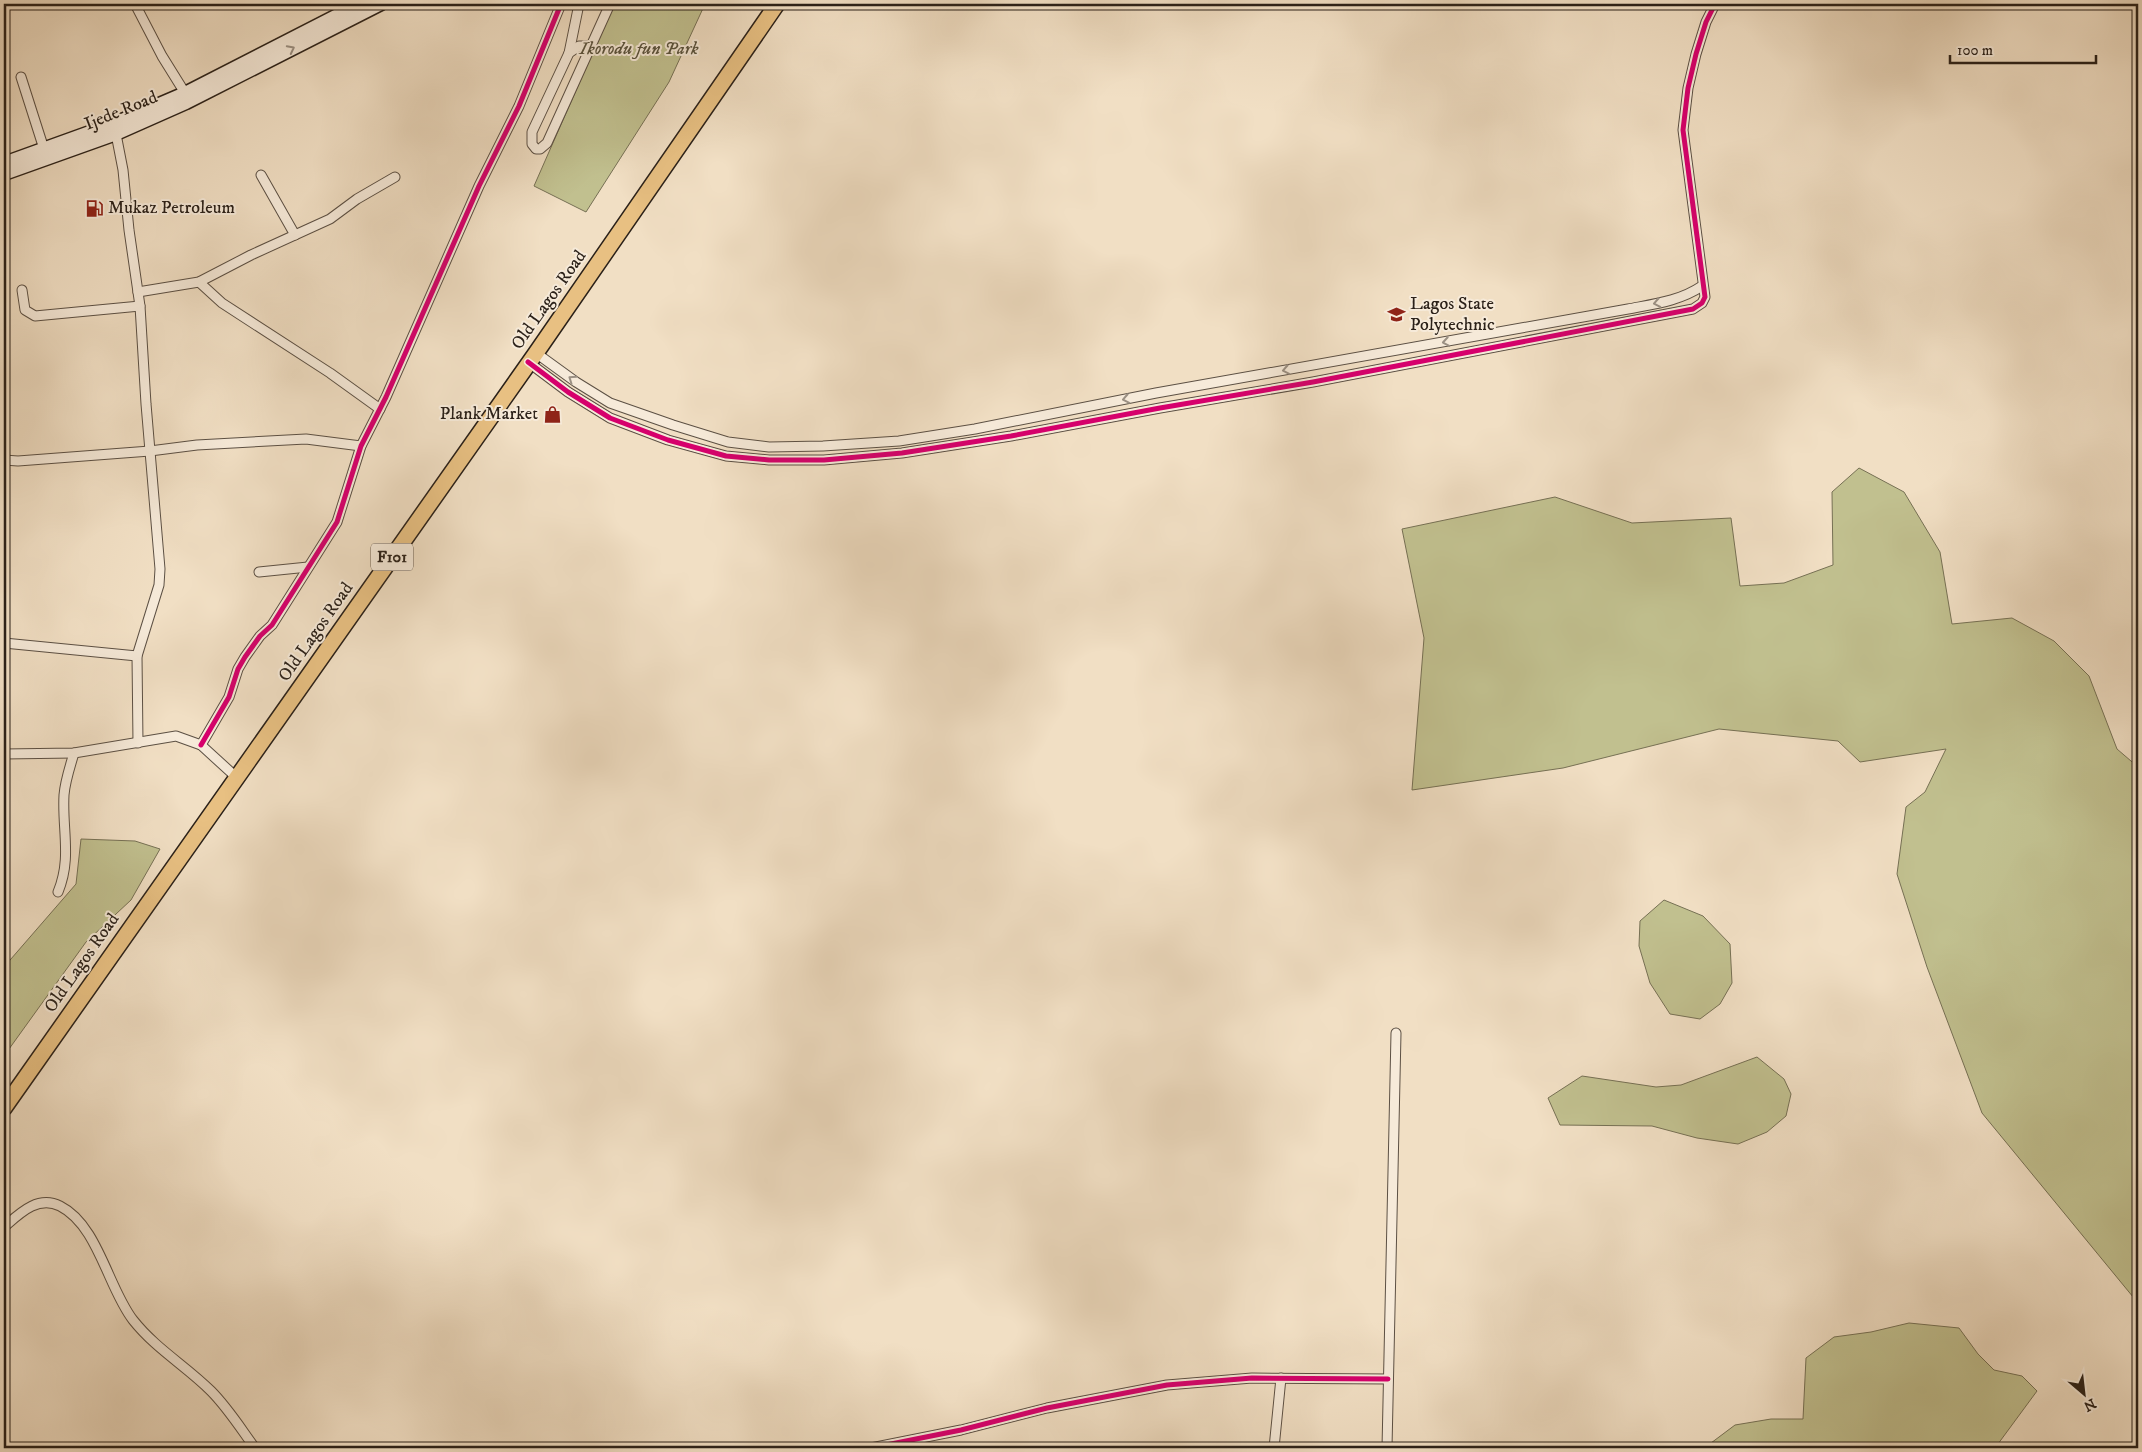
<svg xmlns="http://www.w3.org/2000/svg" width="2142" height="1452" font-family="'IM FELL DW Pica',serif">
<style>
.green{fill:#c1c08f;stroke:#767054}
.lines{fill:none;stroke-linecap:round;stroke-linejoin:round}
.minor-casing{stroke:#5c5044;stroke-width:11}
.secondary-casing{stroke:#2b2119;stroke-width:15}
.primary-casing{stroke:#2b2119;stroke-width:18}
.minor{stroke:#f6ead9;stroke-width:9}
.secondary{stroke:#f6ead9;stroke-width:12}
.primary{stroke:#e8c082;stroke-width:15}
.cycleway-casing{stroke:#f6ead9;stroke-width:8}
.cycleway{stroke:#d6006c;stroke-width:5}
.oneway{stroke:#9b9083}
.labels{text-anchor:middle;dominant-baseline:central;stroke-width:4;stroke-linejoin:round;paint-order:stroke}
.shield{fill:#f6ead9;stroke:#685d53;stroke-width:1}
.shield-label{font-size:16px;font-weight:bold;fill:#2b2119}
.park-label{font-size:18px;font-style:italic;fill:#58513c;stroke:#f6ead9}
.street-label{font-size:18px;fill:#2b2119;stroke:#f6ead9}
.poi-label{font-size:18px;fill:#2b2119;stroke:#f6ead9;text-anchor:start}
</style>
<rect width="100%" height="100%" fill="#f1dfc4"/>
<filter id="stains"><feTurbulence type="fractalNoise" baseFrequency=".004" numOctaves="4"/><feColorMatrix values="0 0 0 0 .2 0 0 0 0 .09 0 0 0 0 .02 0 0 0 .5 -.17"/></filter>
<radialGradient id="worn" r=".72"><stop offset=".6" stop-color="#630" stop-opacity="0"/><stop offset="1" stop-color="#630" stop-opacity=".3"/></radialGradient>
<g class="green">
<path d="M614,4H705L669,82L586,212L534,186Z"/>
<path d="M1859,468L1904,492L1940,552L1952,624L2012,618L2054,641L2089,676L2117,749L2138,767V1303L1982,1113L1927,967L1897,874L1906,807L1925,792L1946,749L1860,762L1838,741L1719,729L1563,768L1412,790L1424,638L1402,529L1555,497L1632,523L1731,518L1740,586L1784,583L1833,565L1832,492Z"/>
<path d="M81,839L135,841L160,849L131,900L86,942L4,1056V967L76,884Z"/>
<path d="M1664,900L1703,916L1730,944L1732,983L1720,1004L1700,1019L1670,1014L1650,983L1639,946L1640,921Z"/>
<path d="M1757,1057L1784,1079L1791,1094L1786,1116L1767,1132L1738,1144L1697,1138L1652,1126L1560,1125L1548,1098L1582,1076L1656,1087L1681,1085Z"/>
<path d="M1909,1323L1959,1328L1978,1354L1994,1370L2022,1376L2037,1391L1995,1448H1707V1446L1735,1425L1771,1419H1803L1806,1358L1834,1337L1871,1332Z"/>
</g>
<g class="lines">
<defs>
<g id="minor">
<path d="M135,4L162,56L185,93"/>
<path d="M592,46H579L569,53L532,132V144L536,149H540L547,143L610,4"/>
<path d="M569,53L579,4"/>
<path d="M21,77L44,149"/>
<path d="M116,134L123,170L129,230L140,306L146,404L160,569L159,585L137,656L138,743"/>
<path d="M261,175L295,235"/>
<path d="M199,282L222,303L330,373L380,409"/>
<path d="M22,290L25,310L35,316L140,306"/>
<path d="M138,292L199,282L251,255L330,219L357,199L395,177"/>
<path d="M536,353L576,382L610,403L673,425L728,442L769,447L823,446L899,441L975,429L1156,393L1628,309C1654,304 1680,301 1702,286"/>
<path d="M528,362L568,392L610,418L668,440L726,456L769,460H824L902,453L1011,436L1160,408L1313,382L1693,309L1702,303L1705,297L1683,130L1688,88L1696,54L1706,22L1715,4"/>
<path d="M4,460L18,461L150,451L197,445L306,439L361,446"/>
<path d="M259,572L308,567"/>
<path d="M4,643L137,656"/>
<path d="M201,745L229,697L238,669L245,657L260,636L272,625L337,522L361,446L386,397L479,186L519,106L561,4"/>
<path d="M4,754L74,753L176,736L201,745L236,777"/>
<path d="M58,892C72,858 62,830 64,795C65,781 70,767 74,753"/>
<path d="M4,1227C20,1213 38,1195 60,1206C98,1225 108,1288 133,1320C156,1349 186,1366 211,1391C228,1408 241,1429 255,1448"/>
<path d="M871,1448L961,1430L1047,1408L1167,1385L1252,1378L1388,1379"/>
<path d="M1274,1448L1281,1378"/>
<path d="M1387,1448L1396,1033"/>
</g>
<g id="secondary">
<path d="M4,163L115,123L185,93L359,4"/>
<path d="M4,174L116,134L186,103L381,4"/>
</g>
<path id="primary" d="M4,1108L536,353L777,4"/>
</defs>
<use href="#minor" class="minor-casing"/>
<use href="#secondary" class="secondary-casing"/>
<use href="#primary" class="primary-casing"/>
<use href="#minor" class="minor"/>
<use href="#secondary" class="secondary"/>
<use href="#primary" class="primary"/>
<defs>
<g id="cycleway">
<path d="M528,362L568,392L610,418L668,440L726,456L769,460H824L902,453L1011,436L1160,408L1313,382L1693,309L1702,303L1705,297L1683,130L1688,88L1696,54L1706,22L1715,4"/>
<path d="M201,745L229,697L238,669L245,657L260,636L272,625L337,522L361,446L386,397L479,186L519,106L561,4"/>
<path d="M871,1448L961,1430L1047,1408L1167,1385L1252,1378L1388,1379"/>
</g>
</defs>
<use href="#cycleway" class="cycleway-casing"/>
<use href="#cycleway" class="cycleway"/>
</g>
<defs><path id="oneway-chevron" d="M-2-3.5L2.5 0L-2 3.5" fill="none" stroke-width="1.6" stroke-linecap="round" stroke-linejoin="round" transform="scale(1.25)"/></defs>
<g class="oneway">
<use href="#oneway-chevron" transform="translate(291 49) rotate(-27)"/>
<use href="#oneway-chevron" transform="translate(1657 303) rotate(169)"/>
<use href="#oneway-chevron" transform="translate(1446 342) rotate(170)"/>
<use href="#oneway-chevron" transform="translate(1286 370) rotate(169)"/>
<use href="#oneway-chevron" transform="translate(572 379) rotate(-145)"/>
<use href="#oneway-chevron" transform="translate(1126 399) rotate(169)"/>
</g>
<defs>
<symbol id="fuel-bare" viewBox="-9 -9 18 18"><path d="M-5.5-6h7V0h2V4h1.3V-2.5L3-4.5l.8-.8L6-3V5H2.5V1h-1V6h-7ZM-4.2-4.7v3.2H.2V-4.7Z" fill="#8f2418" stroke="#f6ead9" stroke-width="2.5" paint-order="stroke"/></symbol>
<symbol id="university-bare" viewBox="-9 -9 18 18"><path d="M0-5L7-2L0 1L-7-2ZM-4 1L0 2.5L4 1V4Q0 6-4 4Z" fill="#8f2418" stroke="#f6ead9" stroke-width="2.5" paint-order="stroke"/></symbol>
<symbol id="shop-bare" viewBox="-9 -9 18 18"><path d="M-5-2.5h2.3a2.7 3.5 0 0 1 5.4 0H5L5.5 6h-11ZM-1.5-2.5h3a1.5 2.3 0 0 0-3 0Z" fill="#8f2418" stroke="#f6ead9" stroke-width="2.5" paint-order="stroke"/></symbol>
</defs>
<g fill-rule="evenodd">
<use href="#fuel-bare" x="82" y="196" width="25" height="25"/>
<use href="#university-bare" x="1384" y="302" width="25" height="25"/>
<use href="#shop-bare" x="540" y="402" width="25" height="25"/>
</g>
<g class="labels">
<rect class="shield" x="371" y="543.5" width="42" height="27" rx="4"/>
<g class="shield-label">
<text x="392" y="557">F101</text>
</g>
<g class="park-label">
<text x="639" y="49">Ikorodu fun Park</text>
</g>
<g class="street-label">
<text transform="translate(121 111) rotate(-22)">Ijede Road</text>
<text transform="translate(549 300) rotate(-55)">Old Lagos Road</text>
<text transform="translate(316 632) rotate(-55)">Old Lagos Road</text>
<text transform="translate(82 963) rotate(-55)">Old Lagos Road</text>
</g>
<g class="poi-label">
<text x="108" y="208">Mukaz Petroleum</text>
<text x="1410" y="304">Lagos State<tspan x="1410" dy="21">Polytechnic</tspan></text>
<text x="538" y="414" text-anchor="end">Plank Market</text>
</g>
</g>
<rect width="2142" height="1452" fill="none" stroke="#f1dfc4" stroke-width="20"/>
<rect x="5" y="5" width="2132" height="1442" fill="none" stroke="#2b2119" stroke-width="2.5"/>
<rect x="10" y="10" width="2122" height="1432" fill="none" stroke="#2b2119"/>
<g transform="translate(2084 1394) rotate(152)" stroke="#f6ead9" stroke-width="4" paint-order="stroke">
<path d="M0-4L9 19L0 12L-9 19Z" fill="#2b2119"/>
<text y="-8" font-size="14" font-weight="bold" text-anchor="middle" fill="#2b2119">N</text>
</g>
<path d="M1950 55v8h146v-8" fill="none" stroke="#2b2119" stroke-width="2.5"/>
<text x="1957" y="55" font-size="15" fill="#2b2119" stroke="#f6ead9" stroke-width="4" paint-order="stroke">100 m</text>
<rect width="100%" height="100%" filter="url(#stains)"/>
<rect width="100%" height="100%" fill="url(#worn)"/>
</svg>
